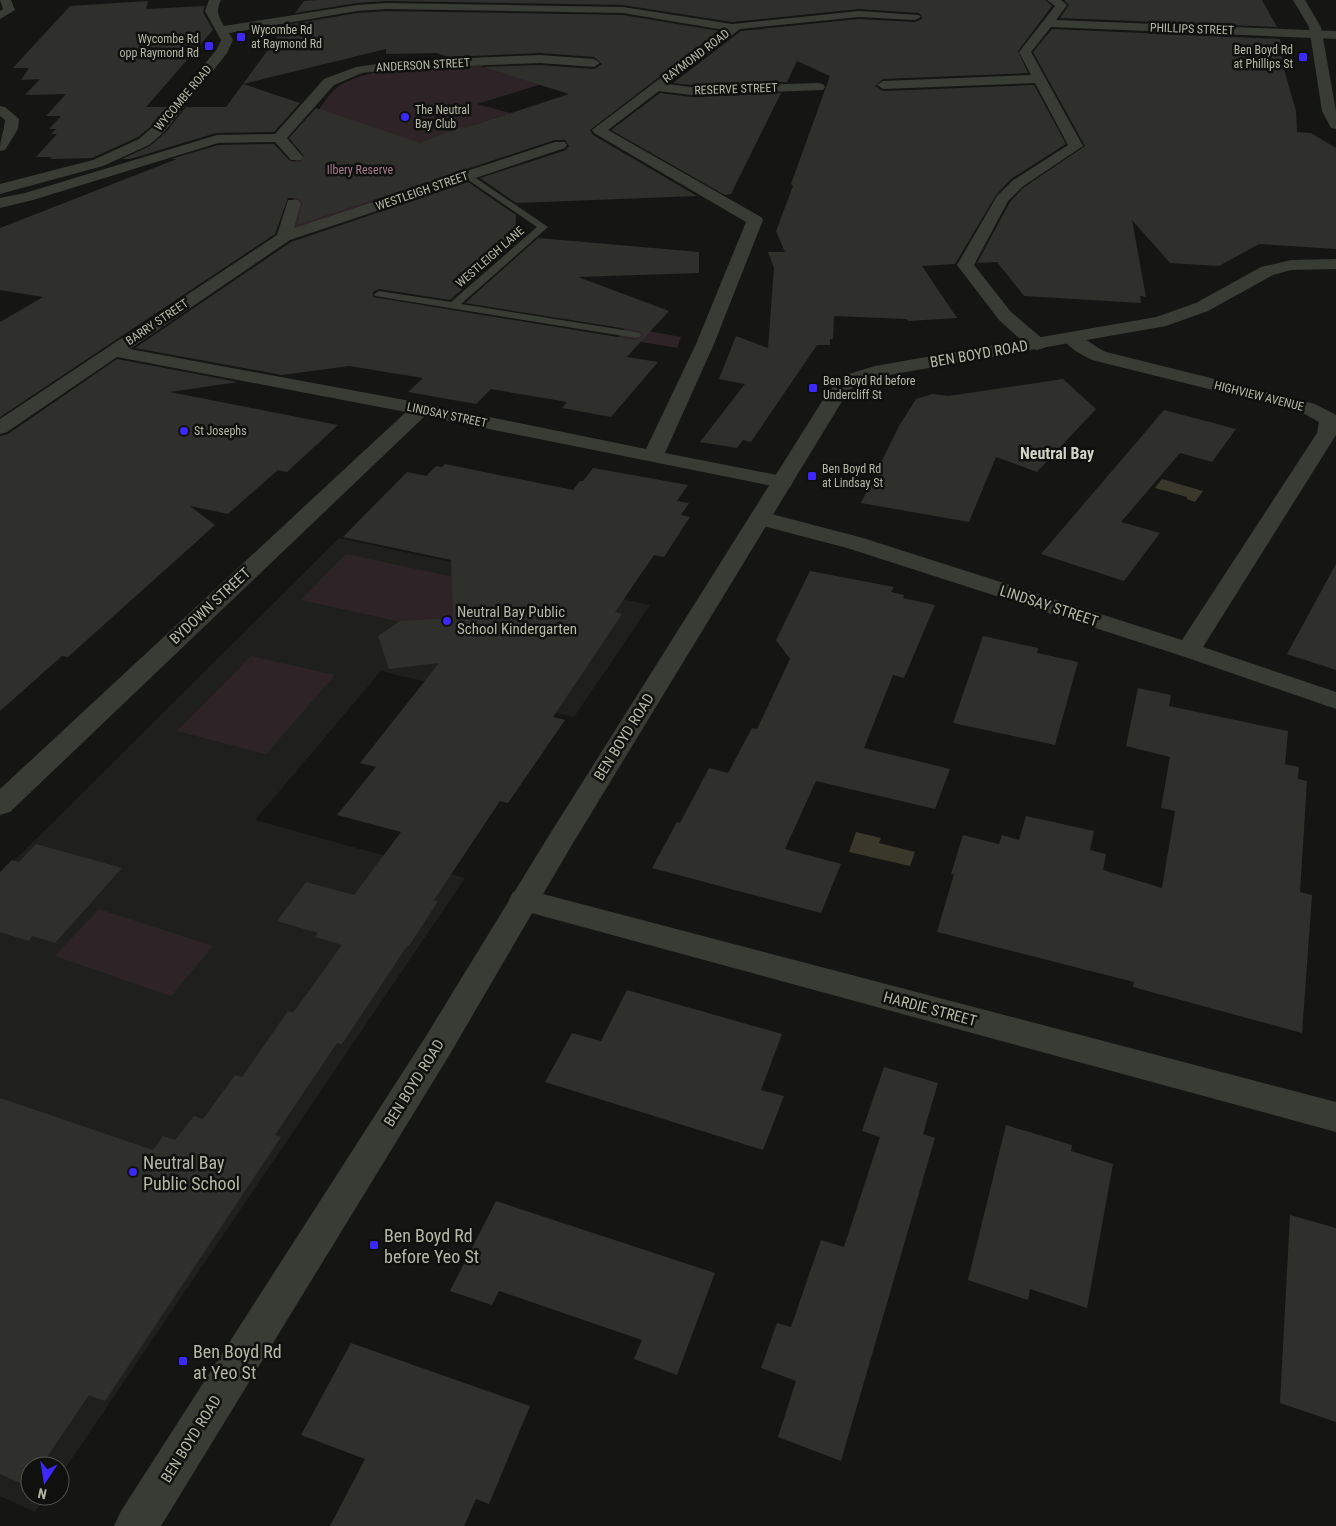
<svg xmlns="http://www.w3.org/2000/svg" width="1336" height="1526" font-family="'Roboto Condensed',sans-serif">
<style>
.built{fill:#1f201d}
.green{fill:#2e2428}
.water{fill:#3a382a}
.building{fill:#2f302c}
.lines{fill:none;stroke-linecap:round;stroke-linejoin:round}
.service{fill:#393b35;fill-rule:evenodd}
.minor{fill:#393b35;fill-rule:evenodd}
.tertiary{fill:#393b35;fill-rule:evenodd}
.poi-dot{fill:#3c28fa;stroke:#10110f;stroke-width:2}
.labels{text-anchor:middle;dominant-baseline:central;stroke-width:5;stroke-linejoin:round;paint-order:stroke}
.far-street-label{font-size:12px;fill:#b4b7a5;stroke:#10110f}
.far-poi-label{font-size:12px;fill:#b4b7a5;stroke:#10110f;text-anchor:start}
.far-park-label{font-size:12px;fill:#a37b8f;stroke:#10110f}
.street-label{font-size:15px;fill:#b4b7a5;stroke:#10110f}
.poi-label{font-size:15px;fill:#b4b7a5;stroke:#10110f;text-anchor:start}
.far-district-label{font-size:16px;font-weight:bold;fill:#d0d3c6;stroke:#10110f}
.near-poi-label{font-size:18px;fill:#b4b7a5;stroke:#10110f;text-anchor:start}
</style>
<rect width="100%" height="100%" fill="#151614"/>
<path class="built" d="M339,538L650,605L574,717L381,671L255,820L465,878L60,1476V1466H30V1496H47L35,1512L0,1496V875Z"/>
<g class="green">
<path d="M480,66L505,74L518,71L542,84L477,104L510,113L474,125L535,144L459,168L374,135L467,175L284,237L293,203L296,157L325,154L308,126C316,115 329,92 339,86C372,64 440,68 480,66Z"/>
<path d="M626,327L681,337L677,348L618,338Z"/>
<path d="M346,554L482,583L442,631L301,600Z"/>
<path d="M251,656L335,675L266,754L177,731Z"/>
<path d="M99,909L213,946L171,996L55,956Z"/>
</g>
<g class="water">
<path d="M1162,479L1203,491L1195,502L1187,499V497L1155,488Z"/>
<path d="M856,832L881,838L879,843L915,852L910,866L849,852Z"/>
</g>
<g class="building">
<path d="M318,0H1045L1052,6L1018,51L1028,73L883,79L875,86L883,91L1034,85L1066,144L1011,179L996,195L955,264L922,266L957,318L908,321L907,319L834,316L833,339H830V345H817L751,442L743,440L737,448L700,442L745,384L719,379L736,336L768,348L774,268L768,252H785L776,231L793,186L791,184L830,76L797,61L787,82L691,85L673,83L741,31L859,19L915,22L922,19V16L919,13L859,9L732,22L623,5L386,1L357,3L295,13L304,1Z"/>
<path d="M1064,0H1262L1277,27L1060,18L1069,5Z"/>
<path d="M148,1L146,9L205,6L203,12L213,30L146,107H167L154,124L138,137L92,158L50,159L52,157H36L57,134H51L56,129H49L61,116H46L66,94L25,95L40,79L21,80L29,68H13L70,6Z"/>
<path d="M386,11L623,15L719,31L590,130L593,135L697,196L516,203L480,178L566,150L569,146L565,140H555L297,225L302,202L298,198H288L275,234L0,417V322L43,297L0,290V228L177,159H171L218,145L274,144L290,161L301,162L304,156L289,138L316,108L420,143L462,127L465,128L569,94L483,67L540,65L594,69L602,64L594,57L540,53L449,57L437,53L386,54V49L243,84L286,25L357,13Z"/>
<path d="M1052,29L1280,39L1284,69L1296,111L1297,132L1311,133L1336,148V249L1259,244L1219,266L1170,263L1132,220L1146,297L1140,296L1141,303L1024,296L997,262L977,263L1010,202L1023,188L1085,146L1033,52Z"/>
<path d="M243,84L300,103L274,132L216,133L130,159H122L150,146L166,132L186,107H226Z"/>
<path d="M660,93L691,97L781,93L731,194L725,195L611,130Z"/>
<path d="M468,182L516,215L515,237H522L450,300L379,289L373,292V297L636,340L643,336L640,331L465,303L538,238L699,252V273L578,277L669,311L627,357L658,362L611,417L562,408L567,402L491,389L476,404L408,392L423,378L349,366L282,375L135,348L291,242Z"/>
<path d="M117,359L238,382L170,392L338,425L287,472L278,470L228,514L190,506L215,525L68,657L62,656L0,711V436L8,434Z"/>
<path d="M1063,379L1096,409L1037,472L996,457L969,522L861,503L899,426L916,399L933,394L948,396Z"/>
<path d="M1164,410L1236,429L1212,462L1180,453L1121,522L1160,533L1124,581L1041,554Z"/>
<path d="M445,464L573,490L580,481H583L593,468L688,485L677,501L689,503L681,515L690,517L664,557L654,555L615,612L622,614L553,717L565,720L508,803L500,801L434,900L438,901L409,946H407L342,1044L337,1043L275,1135L281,1137L105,1401L89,1395L41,1466H30V1482L27,1486L0,1474V1098L153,1150L163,1136L175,1140L194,1116L203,1119L235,1075L242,1077L288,1011L293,1013L342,945L315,937L318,933L277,921L306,882L354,895L401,832L337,815L376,767L360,763L439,663L389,669L378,636L400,621L453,618L451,560L343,537L407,472L426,476L436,466L442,467Z"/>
<path d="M1336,564V670L1287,654Z"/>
<path d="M810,571L894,587L891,592L904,595L903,598L935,605L904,678L893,675L864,748L950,769L935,809L816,781L785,849L841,864L821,913L652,868L677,822L680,823L709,768L728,773L752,728L757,729L790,659L776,640Z"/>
<path d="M983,636L1038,648L1037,653L1078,662L1055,745L953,723Z"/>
<path d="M1138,688L1171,695L1169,706L1288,731L1285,764L1299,767L1298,779L1307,781L1300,892L1312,895L1302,1033L1133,987L1134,982L937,932L954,874H951L963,835L999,844L1002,835L1019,840L1026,816L1094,831L1090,850L1106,854L1103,870L1162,888L1175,811L1161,808L1170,757L1126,746Z"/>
<path d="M36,844L122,868L55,943L32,936L29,941L0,932V872L12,860L19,862Z"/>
<path d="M627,990L782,1034L761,1090L784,1096L763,1150L545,1082L572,1033L601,1041Z"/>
<path d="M884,1067L938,1083L923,1134L935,1138L841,1461L778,1437L796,1381L761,1368L777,1323L791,1327L821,1240L844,1247L880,1137L862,1131Z"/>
<path d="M1006,1125L1072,1145L1071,1151L1113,1164L1087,1308L1030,1289L1028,1300L968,1280Z"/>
<path d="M496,1201L715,1273L677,1375L634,1359L642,1340L499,1291L492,1305L450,1291Z"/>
<path d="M1290,1215L1336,1228V1422L1280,1403Z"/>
<path d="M351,1343L530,1406L489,1504L476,1499L464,1526H330L365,1459L301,1435Z"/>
</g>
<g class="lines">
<path class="service" d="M467,172L548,227L461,304L636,332L640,333L641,335L640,337L636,338L375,296L374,294L379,291L451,302L537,227L464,177V173Z"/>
<g class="minor">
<path d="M0,0H11L15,10L0,19V11L3,9Z"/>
<path d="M1047,0H1061L1067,5L1056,20L1336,31V39L1051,27L1031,52L1083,146L1022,187L1008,201L974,265L1011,312L1044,340L1046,344L1044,348L1037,350L1030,348L999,320L957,265L997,196L1012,181L1068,145L1035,83L883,89L877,85L883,81L1031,75L1019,52L1055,6Z"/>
<path d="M386,3L623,7L732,24L859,11L919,15L921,17L915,20L859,17L740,29L668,84L691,87L818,83L823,84L825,87L823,90L691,95L659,91L608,130L761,217L763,220L714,344L665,453L782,476L790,477L793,482L790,487L782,488L425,416L10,812L0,815V789L406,412L117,357L7,432L0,434V419L277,235L288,200H298L301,203L294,228L555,142H565L567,145L565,148L290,240L130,349L421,403L646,449L696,344L746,222L594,133L592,130L724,30L623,13L386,9L357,11L224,34L218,30L224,26L357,5Z"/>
<path d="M540,55L594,59L600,63L594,67L540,63L398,69L362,73L334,85L287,138L303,157L301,160H291L275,142L218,143L33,200L0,208V198L25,193L217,135L275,134L324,79L356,67L398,61Z"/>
<path d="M0,106L5,107L19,119L18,129L5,150L0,151C0,138 4,132 5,120L0,116Z"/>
<path d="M1072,333C1084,336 1094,347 1106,352L1315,404L1336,415V435L1203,647L1336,692V709L1179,655L847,548L752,523L749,518L752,513L760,511L863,538L1182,640L1317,433L1319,422L1301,412L1092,360C1082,355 1070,349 1063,339L1065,335Z"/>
<path d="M524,889L1336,1102V1132L513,908L509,900L513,892Z"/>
</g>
<g class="tertiary">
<path d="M209,0H221C212,16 226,26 233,40L227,53L165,131L149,145L103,166L0,194V184L93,160L139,139L155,125L217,49L221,40L205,11Z"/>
<path d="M1293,0H1305L1321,27L1336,111V129L1331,128L1322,111L1309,27Z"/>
<path d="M1336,259V269L1291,270L1273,275L1208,311L1166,326L878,377L856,384L844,398L570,848L450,1054L161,1526H114L121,1511L426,1036L548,837L826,395L842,376L875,366L1156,317L1196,303L1261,267L1291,260Z"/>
</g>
</g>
<g class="poi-dot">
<rect x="236" y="32" width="10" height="10" rx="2.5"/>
<rect x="204" y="41" width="10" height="10" rx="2.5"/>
<rect x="1298" y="52" width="10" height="10" rx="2.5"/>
<circle cx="405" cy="117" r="5"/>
<rect x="808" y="383" width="10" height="10" rx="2.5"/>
<circle cx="184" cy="431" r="5"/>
<rect x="807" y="471" width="10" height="10" rx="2.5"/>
<circle cx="447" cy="621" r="5"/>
<circle cx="133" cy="1172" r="5"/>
<rect x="369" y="1240" width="10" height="10" rx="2.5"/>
<rect x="178" y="1356" width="10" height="10" rx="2.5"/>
</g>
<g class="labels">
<g class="far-street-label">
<text transform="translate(1192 29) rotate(2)">PHILLIPS STREET</text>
<text transform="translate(696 56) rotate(-37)">RAYMOND ROAD</text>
<text transform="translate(423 65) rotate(-3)">ANDERSON STREET</text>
<text transform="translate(736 89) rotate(-2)">RESERVE STREET</text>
<text transform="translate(183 98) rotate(-50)">WYCOMBE ROAD</text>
<text transform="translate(422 191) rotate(-19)">WESTLEIGH STREET</text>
<text transform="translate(490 257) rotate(-41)">WESTLEIGH LANE</text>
<text transform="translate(157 322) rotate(-34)">BARRY STREET</text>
<text transform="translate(1259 396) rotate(14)">HIGHVIEW AVENUE</text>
<text transform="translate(447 415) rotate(12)">LINDSAY STREET</text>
</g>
<g class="far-poi-label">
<text x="251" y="30">Wycombe Rd<tspan x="251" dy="14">at Raymond Rd</tspan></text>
<text x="199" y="39" text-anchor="end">Wycombe Rd<tspan x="199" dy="14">opp Raymond Rd</tspan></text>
<text x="1293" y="50" text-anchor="end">Ben Boyd Rd<tspan x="1293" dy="14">at Phillips St</tspan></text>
<text x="415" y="110">The Neutral<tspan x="415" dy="14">Bay Club</tspan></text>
<text x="823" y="381">Ben Boyd Rd before<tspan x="823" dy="14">Undercliff St</tspan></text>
<text x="194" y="431">St Josephs</text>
<text x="822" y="469">Ben Boyd Rd<tspan x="822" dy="14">at Lindsay St</tspan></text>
</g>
<g class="far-park-label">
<text x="360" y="170">Ilbery Reserve</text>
</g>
<g class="street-label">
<text transform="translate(979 354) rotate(-10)">BEN BOYD ROAD</text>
<text transform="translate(210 606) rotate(-43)">BYDOWN STREET</text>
<text transform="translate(1049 606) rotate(18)">LINDSAY STREET</text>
<text transform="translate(624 737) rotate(-58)">BEN BOYD ROAD</text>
<text transform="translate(930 1009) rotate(15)">HARDIE STREET</text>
<text transform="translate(414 1083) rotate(-58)">BEN BOYD ROAD</text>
<text transform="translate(191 1439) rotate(-58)">BEN BOYD ROAD</text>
</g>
<g class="poi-label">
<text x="457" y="612">Neutral Bay Public<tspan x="457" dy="17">School Kindergarten</tspan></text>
</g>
<g class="far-district-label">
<text x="1057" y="453">Neutral Bay</text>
</g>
<g class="near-poi-label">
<text x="143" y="1162">Neutral Bay<tspan x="143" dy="21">Public School</tspan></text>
<text x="384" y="1235">Ben Boyd Rd<tspan x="384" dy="21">before Yeo St</tspan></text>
<text x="193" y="1351">Ben Boyd Rd<tspan x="193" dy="21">at Yeo St</tspan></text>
</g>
</g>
<g transform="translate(45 1481) rotate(192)"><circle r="24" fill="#10110f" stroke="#52534b"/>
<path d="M0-4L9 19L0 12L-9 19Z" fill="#3c28fa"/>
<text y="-8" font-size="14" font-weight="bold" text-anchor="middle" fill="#b4b7a5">N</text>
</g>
</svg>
